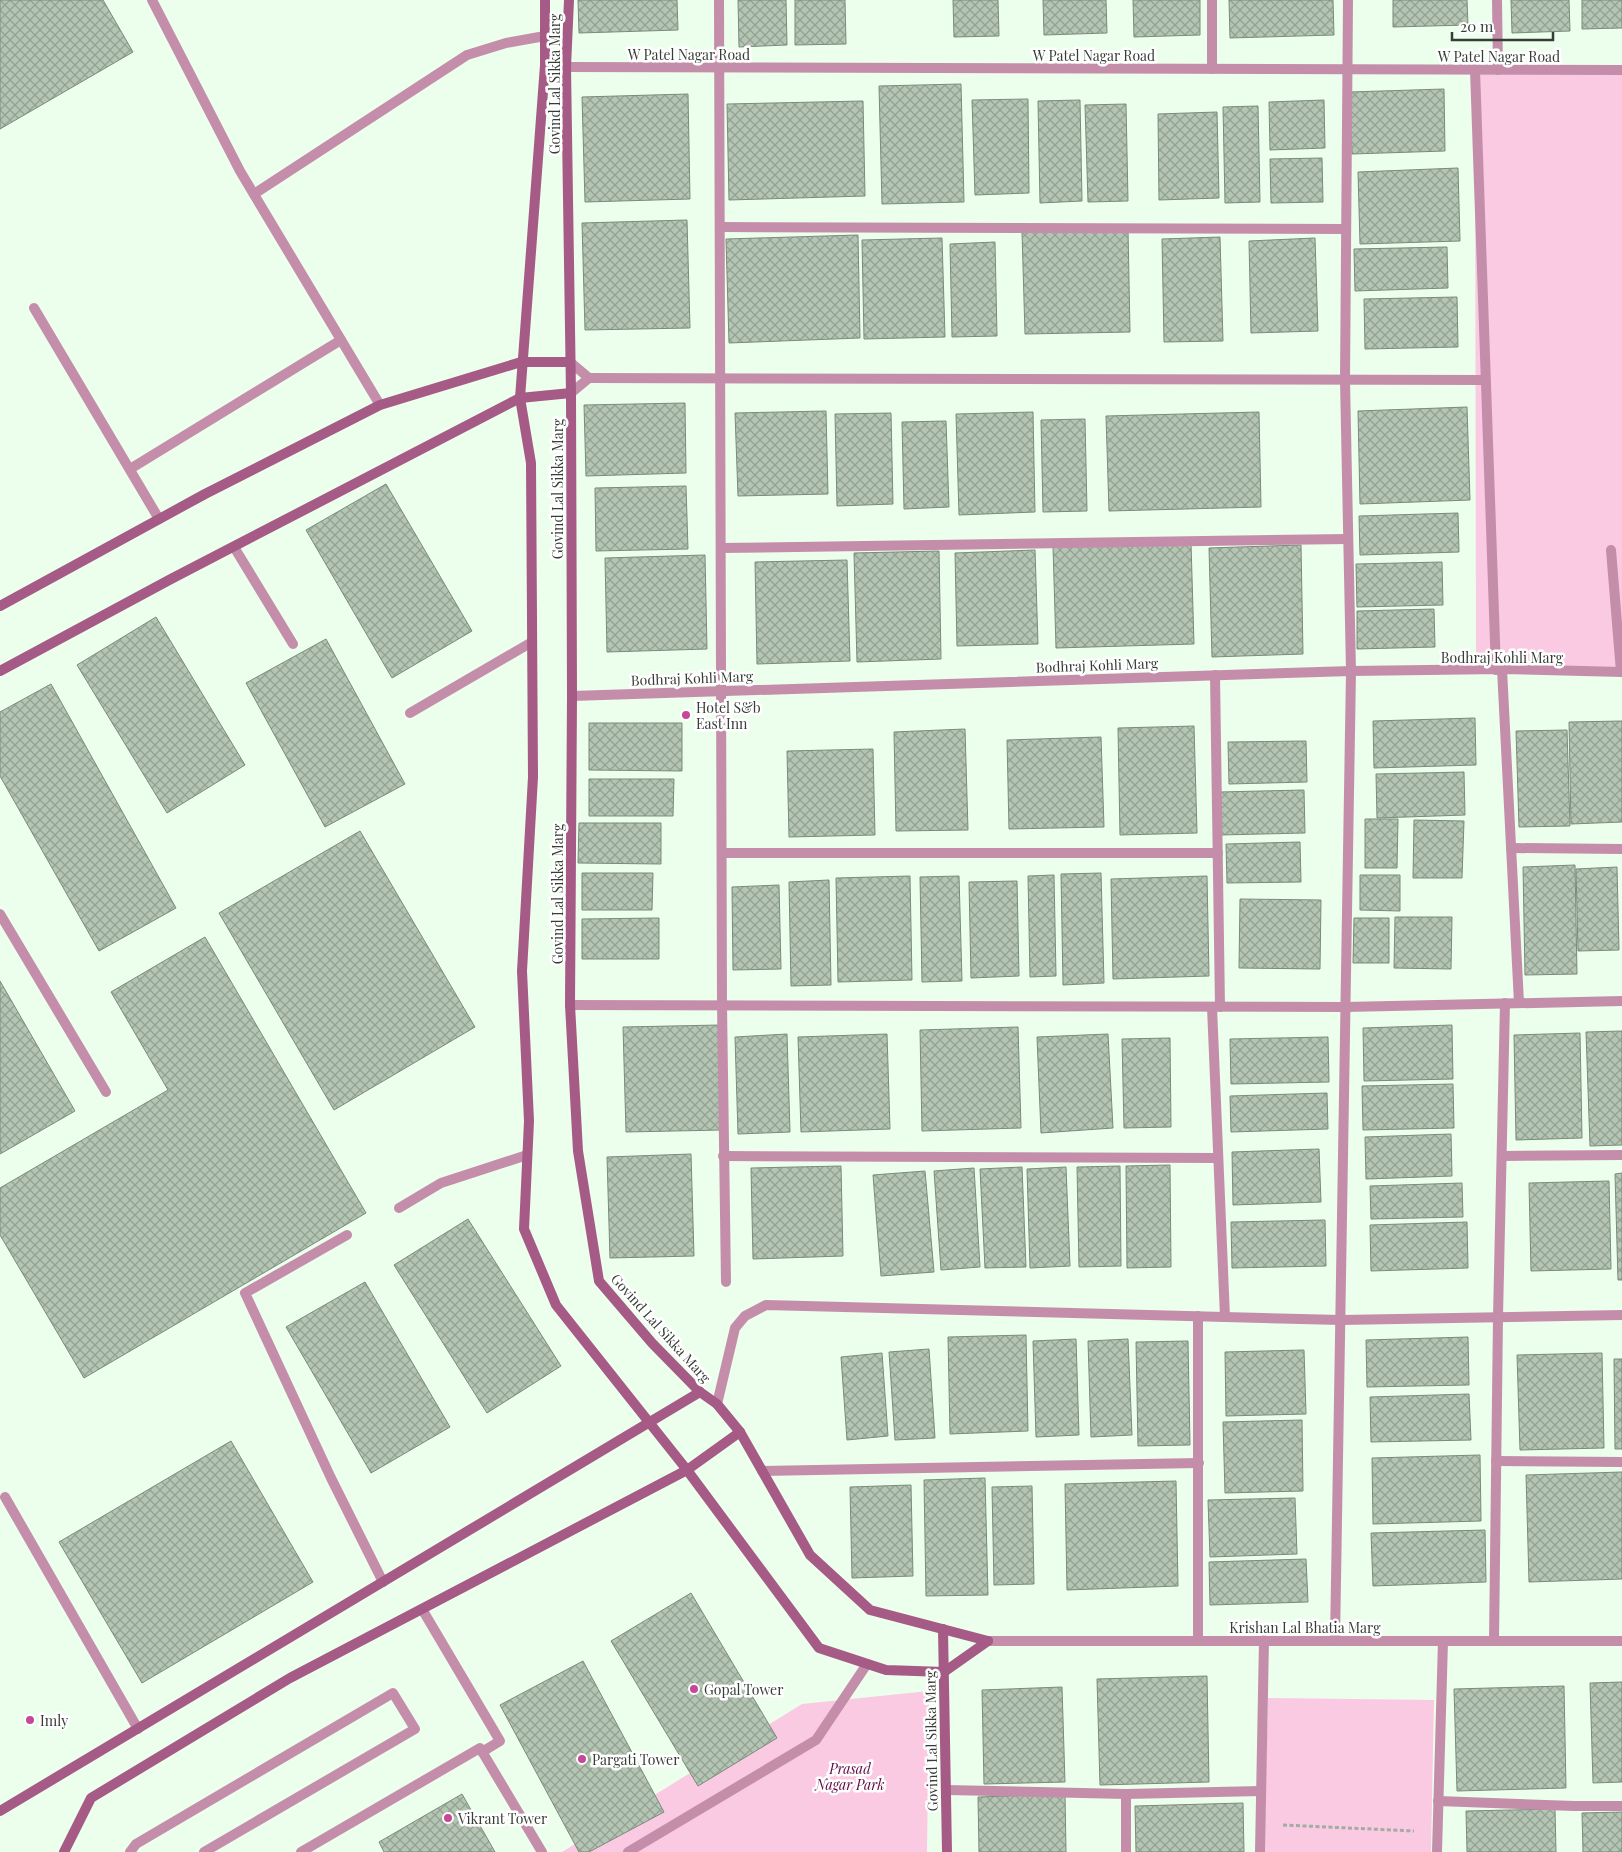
<svg xmlns="http://www.w3.org/2000/svg" width="1622" height="1852" font-family="'Playfair Display',serif">
<style>
.green{fill:#facae3}
.building{fill:url(#building-cross-hatch);stroke:#7b8b7b}
.lines{fill:none;stroke-linecap:round;stroke-linejoin:round}
.path{stroke:#a0ada0;stroke-width:3;stroke-dasharray:4 2.5;stroke-linecap:butt}
.lane{stroke:#c48eab;stroke-width:10}
.street{stroke:#c48eab;stroke-width:10}
.secondary{stroke:#a65a86;stroke-width:10}
.poi-dot{fill:#c64896;stroke:#fff;stroke-width:2}
.labels{text-anchor:middle;dominant-baseline:central;stroke-width:5;stroke-linejoin:round;paint-order:stroke}
.street-label{font-size:14px;fill:#363d36;stroke:#fff}
.poi-label{font-size:14px;fill:#363d36;stroke:#fff;text-anchor:start}
.park-label{font-size:14px;font-style:italic;fill:#640746;stroke:#fff}
</style>
<defs>
<pattern id="building-cross-hatch" width="8" height="8" patternUnits="userSpaceOnUse" patternTransform="scale(1.25)"><rect width="8" height="8" fill="#b4c5b4"/><path d="M0 0l8 8M0 8l8-8" fill="none" stroke="#93a193"/></pattern>
</defs>
<rect width="100%" height="100%" fill="#ecfeec"/>
<g class="green">
<path d="M1622,68V672L1476,670L1475,70Z"/>
<path d="M929,1691L927,1852H562L802,1704Z"/>
<path d="M1268,1698L1434,1700L1431,1852H1264Z"/>
</g>
<g class="building">
<path d="M0,0H103L133,52L0,129Z"/>
<path d="M578,0H677L678,30L579,33Z"/>
<path d="M738,0H786L787,45L739,47Z"/>
<path d="M795,0H845L846,44L795,45Z"/>
<path d="M953,0H998L999,36L954,37Z"/>
<path d="M1043,0H1106L1107,33L1044,35Z"/>
<path d="M1133,0H1200V35L1134,37Z"/>
<path d="M1229,0H1333L1334,35L1230,38Z"/>
<path d="M1393,0H1467L1468,25L1393,27Z"/>
<path d="M1511,0H1569L1570,31L1512,33Z"/>
<path d="M1582,0H1622V28L1582,29Z"/>
<path d="M961,84L964,202L882,204L879,86Z"/>
<path d="M1444,89L1445,151L1352,154L1350,92Z"/>
<path d="M688,94L690,199L585,202L582,97Z"/>
<path d="M1028,99L1029,193L975,195L972,100Z"/>
<path d="M1080,100L1082,201L1040,203L1038,101Z"/>
<path d="M1324,100L1325,148L1270,150L1269,102Z"/>
<path d="M863,101L865,196L729,200L727,104Z"/>
<path d="M1126,104L1128,201L1088,202L1085,105Z"/>
<path d="M1258,106L1260,202L1225,203L1223,107Z"/>
<path d="M1217,112L1219,198L1159,200L1158,114Z"/>
<path d="M1322,158L1323,202L1271,203L1270,159Z"/>
<path d="M1458,168L1460,241L1360,244L1358,172Z"/>
<path d="M687,220L690,328L585,330L582,223Z"/>
<path d="M1128,229L1130,332L1025,334L1022,232Z"/>
<path d="M858,235L860,338L729,343L726,239Z"/>
<path d="M1220,237L1223,341L1164,342L1162,239Z"/>
<path d="M942,238L945,337L864,339L862,240Z"/>
<path d="M1315,238L1318,331L1251,333L1249,241Z"/>
<path d="M995,242L997,336L952,337L950,244Z"/>
<path d="M1447,247L1448,288L1355,291L1354,249Z"/>
<path d="M1457,297L1458,347L1365,349L1364,299Z"/>
<path d="M685,403L686,473L586,476L584,405Z"/>
<path d="M1467,407L1470,500L1360,504L1358,411Z"/>
<path d="M826,411L828,494L738,496L735,413Z"/>
<path d="M1033,412L1035,512L959,515L956,414Z"/>
<path d="M1259,412L1261,507L1109,511L1106,416Z"/>
<path d="M891,413L893,504L837,506L835,414Z"/>
<path d="M1085,419L1087,511L1043,512L1041,420Z"/>
<path d="M946,421L949,507L904,509L902,422Z"/>
<path d="M386,484L472,631L392,678L306,530Z"/>
<path d="M686,486L688,549L596,551L595,488Z"/>
<path d="M1458,513L1459,552L1360,555L1359,516Z"/>
<path d="M1191,543L1194,644L1056,648L1053,546Z"/>
<path d="M1301,545L1303,654L1212,657L1209,548Z"/>
<path d="M1035,550L1038,644L957,646L955,553Z"/>
<path d="M939,551L941,659L857,662L854,553Z"/>
<path d="M705,555L707,649L607,652L605,558Z"/>
<path d="M847,560L850,661L757,664L755,562Z"/>
<path d="M1442,562L1443,605L1357,607L1356,564Z"/>
<path d="M1434,609L1435,647L1357,649V611Z"/>
<path d="M156,617L245,765L167,813L77,665Z"/>
<path d="M326,639L405,784L325,827L246,683Z"/>
<path d="M51,684L176,908L99,951L0,776V712Z"/>
<path d="M1475,718L1476,765L1374,768L1373,721Z"/>
<path d="M1622,721V822L1571,824L1569,722Z"/>
<path d="M589,723H682V771L589,770Z"/>
<path d="M1194,726L1197,833L1120,835L1118,728Z"/>
<path d="M965,729L968,830L896,831L894,732Z"/>
<path d="M1567,730L1570,826L1519,827L1516,731Z"/>
<path d="M1101,737L1104,827L1009,829L1007,740Z"/>
<path d="M1306,741L1307,782L1229,784L1228,742Z"/>
<path d="M873,749L875,835L789,837L787,751Z"/>
<path d="M1464,772L1465,815L1377,818L1376,774Z"/>
<path d="M589,779H674L673,816H589Z"/>
<path d="M1304,790L1305,833L1220,835L1219,792Z"/>
<path d="M1365,819H1398L1397,868H1365Z"/>
<path d="M1414,820L1464,821L1462,878H1413Z"/>
<path d="M579,823H661V864L578,863Z"/>
<path d="M360,831L475,1027L334,1110L219,913Z"/>
<path d="M1300,842L1301,882L1227,883L1226,844Z"/>
<path d="M1575,865L1577,974L1525,975L1523,867Z"/>
<path d="M1617,867L1619,950L1578,951L1576,869Z"/>
<path d="M582,873H653L652,910H582Z"/>
<path d="M1101,873L1104,983L1063,985L1061,874Z"/>
<path d="M1054,875L1056,976L1030,977L1028,876Z"/>
<path d="M1360,875H1400V911L1360,910Z"/>
<path d="M910,876L912,980L838,982L836,878Z"/>
<path d="M959,876L962,981L922,982L920,877Z"/>
<path d="M1207,876L1209,976L1113,979L1111,879Z"/>
<path d="M829,880L831,985L791,986L789,882Z"/>
<path d="M1017,881L1019,976L971,978L969,882Z"/>
<path d="M779,885L781,969L733,970L732,887Z"/>
<path d="M1240,899L1321,900L1320,969L1239,968Z"/>
<path d="M1395,917H1452L1451,969L1394,968Z"/>
<path d="M659,918V959H582V919Z"/>
<path d="M1354,918H1389V963H1353Z"/>
<path d="M205,937L366,1213L84,1378L0,1235V1188L168,1090L111,992Z"/>
<path d="M0,981L75,1111L0,1154Z"/>
<path d="M720,1025L722,1130L626,1132L623,1027Z"/>
<path d="M1452,1025L1453,1079L1364,1081L1363,1028Z"/>
<path d="M1018,1027L1021,1128L922,1131L920,1030Z"/>
<path d="M1622,1031V1145L1590,1146L1586,1032Z"/>
<path d="M1580,1033L1582,1138L1516,1140L1514,1035Z"/>
<path d="M787,1034L790,1132L738,1134L735,1037Z"/>
<path d="M887,1034L890,1129L801,1132L798,1037Z"/>
<path d="M1108,1034L1113,1128L1041,1133L1037,1037Z"/>
<path d="M1328,1037L1329,1082L1231,1084L1230,1039Z"/>
<path d="M1170,1038L1171,1127L1124,1128L1122,1039Z"/>
<path d="M1453,1084L1454,1128L1363,1130L1362,1086Z"/>
<path d="M1327,1093L1328,1129L1231,1132L1230,1096Z"/>
<path d="M1451,1134L1452,1176L1366,1179L1365,1137Z"/>
<path d="M1319,1149L1321,1202L1233,1205L1232,1152Z"/>
<path d="M691,1154L694,1256L610,1258L607,1157Z"/>
<path d="M1170,1165L1171,1267L1127,1268L1126,1166Z"/>
<path d="M841,1166L843,1256L753,1259L751,1168Z"/>
<path d="M1120,1166L1121,1266L1079,1267L1077,1167Z"/>
<path d="M1022,1167L1026,1267L985,1268L980,1169Z"/>
<path d="M1066,1167L1070,1266L1030,1268L1027,1169Z"/>
<path d="M974,1168L980,1267L941,1270L934,1171Z"/>
<path d="M925,1171L934,1272L881,1276L873,1175Z"/>
<path d="M1622,1173V1280H1618L1615,1174Z"/>
<path d="M1609,1181L1611,1269L1531,1271L1529,1183Z"/>
<path d="M1462,1183L1463,1217L1371,1219L1370,1186Z"/>
<path d="M468,1219L561,1366L487,1413L394,1265Z"/>
<path d="M1325,1220L1326,1266L1232,1268L1231,1222Z"/>
<path d="M1467,1222L1468,1268L1371,1271L1370,1225Z"/>
<path d="M365,1282L450,1427L371,1473L286,1327Z"/>
<path d="M1026,1335L1028,1431L950,1434L948,1337Z"/>
<path d="M1468,1337L1469,1385L1367,1387L1366,1340Z"/>
<path d="M1076,1339L1079,1435L1036,1437L1033,1341Z"/>
<path d="M1128,1339L1132,1435L1091,1437L1088,1341Z"/>
<path d="M1188,1341L1190,1445L1138,1446L1136,1342Z"/>
<path d="M929,1349L935,1438L895,1440L889,1352Z"/>
<path d="M1304,1350L1306,1414L1226,1416L1225,1352Z"/>
<path d="M882,1353L888,1436L847,1440L841,1357Z"/>
<path d="M1602,1353L1604,1448L1520,1450L1517,1355Z"/>
<path d="M1614,1359H1622V1449H1615Z"/>
<path d="M1469,1394L1471,1440L1371,1442L1370,1397Z"/>
<path d="M1302,1420L1303,1491L1225,1493L1223,1422Z"/>
<path d="M231,1441L313,1582L142,1683L59,1542Z"/>
<path d="M1480,1455L1481,1521L1373,1524L1372,1458Z"/>
<path d="M1622,1472V1579L1529,1582L1526,1475Z"/>
<path d="M985,1478L988,1595L926,1596L924,1480Z"/>
<path d="M1176,1481L1178,1586L1067,1590L1065,1484Z"/>
<path d="M911,1485L913,1576L852,1578L850,1487Z"/>
<path d="M1032,1486L1034,1584L994,1585L992,1487Z"/>
<path d="M1295,1498L1297,1554L1210,1557L1208,1500Z"/>
<path d="M1485,1530L1486,1582L1373,1586L1371,1533Z"/>
<path d="M1306,1559L1308,1602L1210,1605L1209,1562Z"/>
<path d="M691,1593L777,1738L698,1786L611,1641Z"/>
<path d="M583,1661L664,1812L589,1852H579L500,1705Z"/>
<path d="M1207,1676L1209,1782L1100,1785L1097,1679Z"/>
<path d="M1622,1682V1782L1593,1783L1590,1683Z"/>
<path d="M1564,1686L1566,1788L1457,1791L1454,1689Z"/>
<path d="M1062,1687L1065,1782L984,1784L982,1690Z"/>
<path d="M462,1794L495,1852H384L379,1842Z"/>
<path d="M1065,1794L1066,1852H979L978,1797Z"/>
<path d="M1243,1803L1244,1852H1136L1135,1806Z"/>
<path d="M1555,1809L1556,1852H1467L1466,1811Z"/>
<path d="M1622,1812V1852H1583L1582,1813Z"/>
</g>
<g class="lines">
<path class="path" d="M1283,1825L1414,1831"/>
<g class="lane">
<path d="M152,0L240,171L380,405"/>
<path d="M254,194L467,55L506,43L545,36"/>
<path d="M34,308L159,519"/>
<path d="M130,469L341,340"/>
<path d="M0,914L106,1092"/>
<path d="M347,1235L245,1293L331,1478L383,1582"/>
<path d="M422,1609L500,1741L482,1752"/>
<path d="M130,1852L136,1844L393,1693L415,1729L204,1852"/>
<path d="M301,1852L480,1748L542,1852"/>
<path d="M628,1852L816,1740L867,1664"/>
</g>
<g class="street">
<path d="M719,0L722,1005L726,1282"/>
<path d="M1212,0V69"/>
<path d="M1497,0L1498,70"/>
<path d="M566,67L1622,70"/>
<path d="M1475,70L1496,670"/>
<path d="M720,227L1346,229"/>
<path d="M570,362L589,378L571,393"/>
<path d="M589,378L1485,380"/>
<path d="M234,547L293,644"/>
<path d="M721,548L1348,539"/>
<path d="M1611,550L1621,672"/>
<path d="M1502,669L1519,1003"/>
<path d="M1215,675L1220,1007"/>
<path d="M572,696L1351,671L1502,669L1622,672"/>
<path d="M410,713L532,642"/>
<path d="M1511,848L1622,849"/>
<path d="M723,853H1218"/>
<path d="M570,1005L1346,1007L1622,1001"/>
<path d="M1212,1007L1225,1317"/>
<path d="M723,1156L1218,1158"/>
<path d="M1502,1156L1622,1155"/>
<path d="M399,1208L441,1183L527,1155"/>
<path d="M1198,1316V1641"/>
<path d="M717,1404L735,1328L745,1316L766,1305L1341,1320L1622,1315"/>
<path d="M1496,1461L1622,1462"/>
<path d="M762,1471L1199,1463"/>
<path d="M5,1497L138,1729"/>
<path d="M988,1641H1622"/>
<path d="M1335,1641L1351,671L1345,380L1348,0"/>
<path d="M1494,1641L1498,1317L1505,1003"/>
<path d="M946,1790L1126,1794L1261,1791"/>
<path d="M1126,1794V1852"/>
<path d="M1438,1801L1574,1806H1622"/>
<path d="M1260,1852L1264,1640"/>
<path d="M1437,1852L1443,1641"/>
</g>
<g class="secondary">
<path d="M545,0V65L520,398L531,463L533,777L522,971L529,1121L524,1229L556,1305L687,1470L819,1648L886,1670L944,1672L988,1641"/>
<path d="M569,0L566,67L571,393L572,696L570,1005L578,1151L599,1281L652,1343L700,1392L717,1404L740,1432L810,1555L870,1610L988,1641"/>
<path d="M0,606L205,494L380,405L521,362H570"/>
<path d="M0,671L171,579L520,398L571,393"/>
<path d="M943,1629L947,1852"/>
<path d="M0,1811L700,1392"/>
<path d="M64,1852L91,1798L290,1678L687,1470L740,1432"/>
</g>
</g>
<g class="poi-dot">
<circle cx="686" cy="715" r="5"/>
<circle cx="694" cy="1689" r="5"/>
<circle cx="30" cy="1720" r="5"/>
<circle cx="582" cy="1759" r="5"/>
<circle cx="448" cy="1818" r="5"/>
</g>
<g class="labels">
<g class="street-label">
<text x="689" y="54">W Patel Nagar Road</text>
<text x="1094" y="55">W Patel Nagar Road</text>
<text x="1499" y="56">W Patel Nagar Road</text>
<text transform="translate(554 84) rotate(-90)">Govind Lal Sikka Marg</text>
<text transform="translate(557 489) rotate(-90)">Govind Lal Sikka Marg</text>
<text x="1502" y="657">Bodhraj Kohli Marg</text>
<text transform="translate(1097 665) rotate(-2)">Bodhraj Kohli Marg</text>
<text transform="translate(692 678) rotate(-2)">Bodhraj Kohli Marg</text>
<text transform="translate(557 894) rotate(-90)">Govind Lal Sikka Marg</text>
<text transform="translate(661 1328) rotate(48)">Govind Lal Sikka Marg</text>
<text x="1305" y="1627">Krishan Lal Bhatia Marg</text>
<text transform="translate(931 1741) rotate(-91)">Govind Lal Sikka Marg</text>
</g>
<g class="poi-label">
<text x="696" y="707">Hotel S&amp;b<tspan x="696" dy="16">East Inn</tspan></text>
<text x="704" y="1689">Gopal Tower</text>
<text x="40" y="1720">Imly</text>
<text x="592" y="1759">Pargati Tower</text>
<text x="458" y="1818">Vikrant Tower</text>
</g>
<g class="park-label">
<text x="850" y="1768">Prasad<tspan x="850" dy="16">Nagar Park</tspan></text>
</g>
</g>
<path d="M1452 32v8h101v-8" fill="none" stroke="#363d36" stroke-width="2.5"/>
<text x="1460" y="32" font-size="15" fill="#363d36" stroke="#ffffff" stroke-width="4" paint-order="stroke">20 m</text>
</svg>
